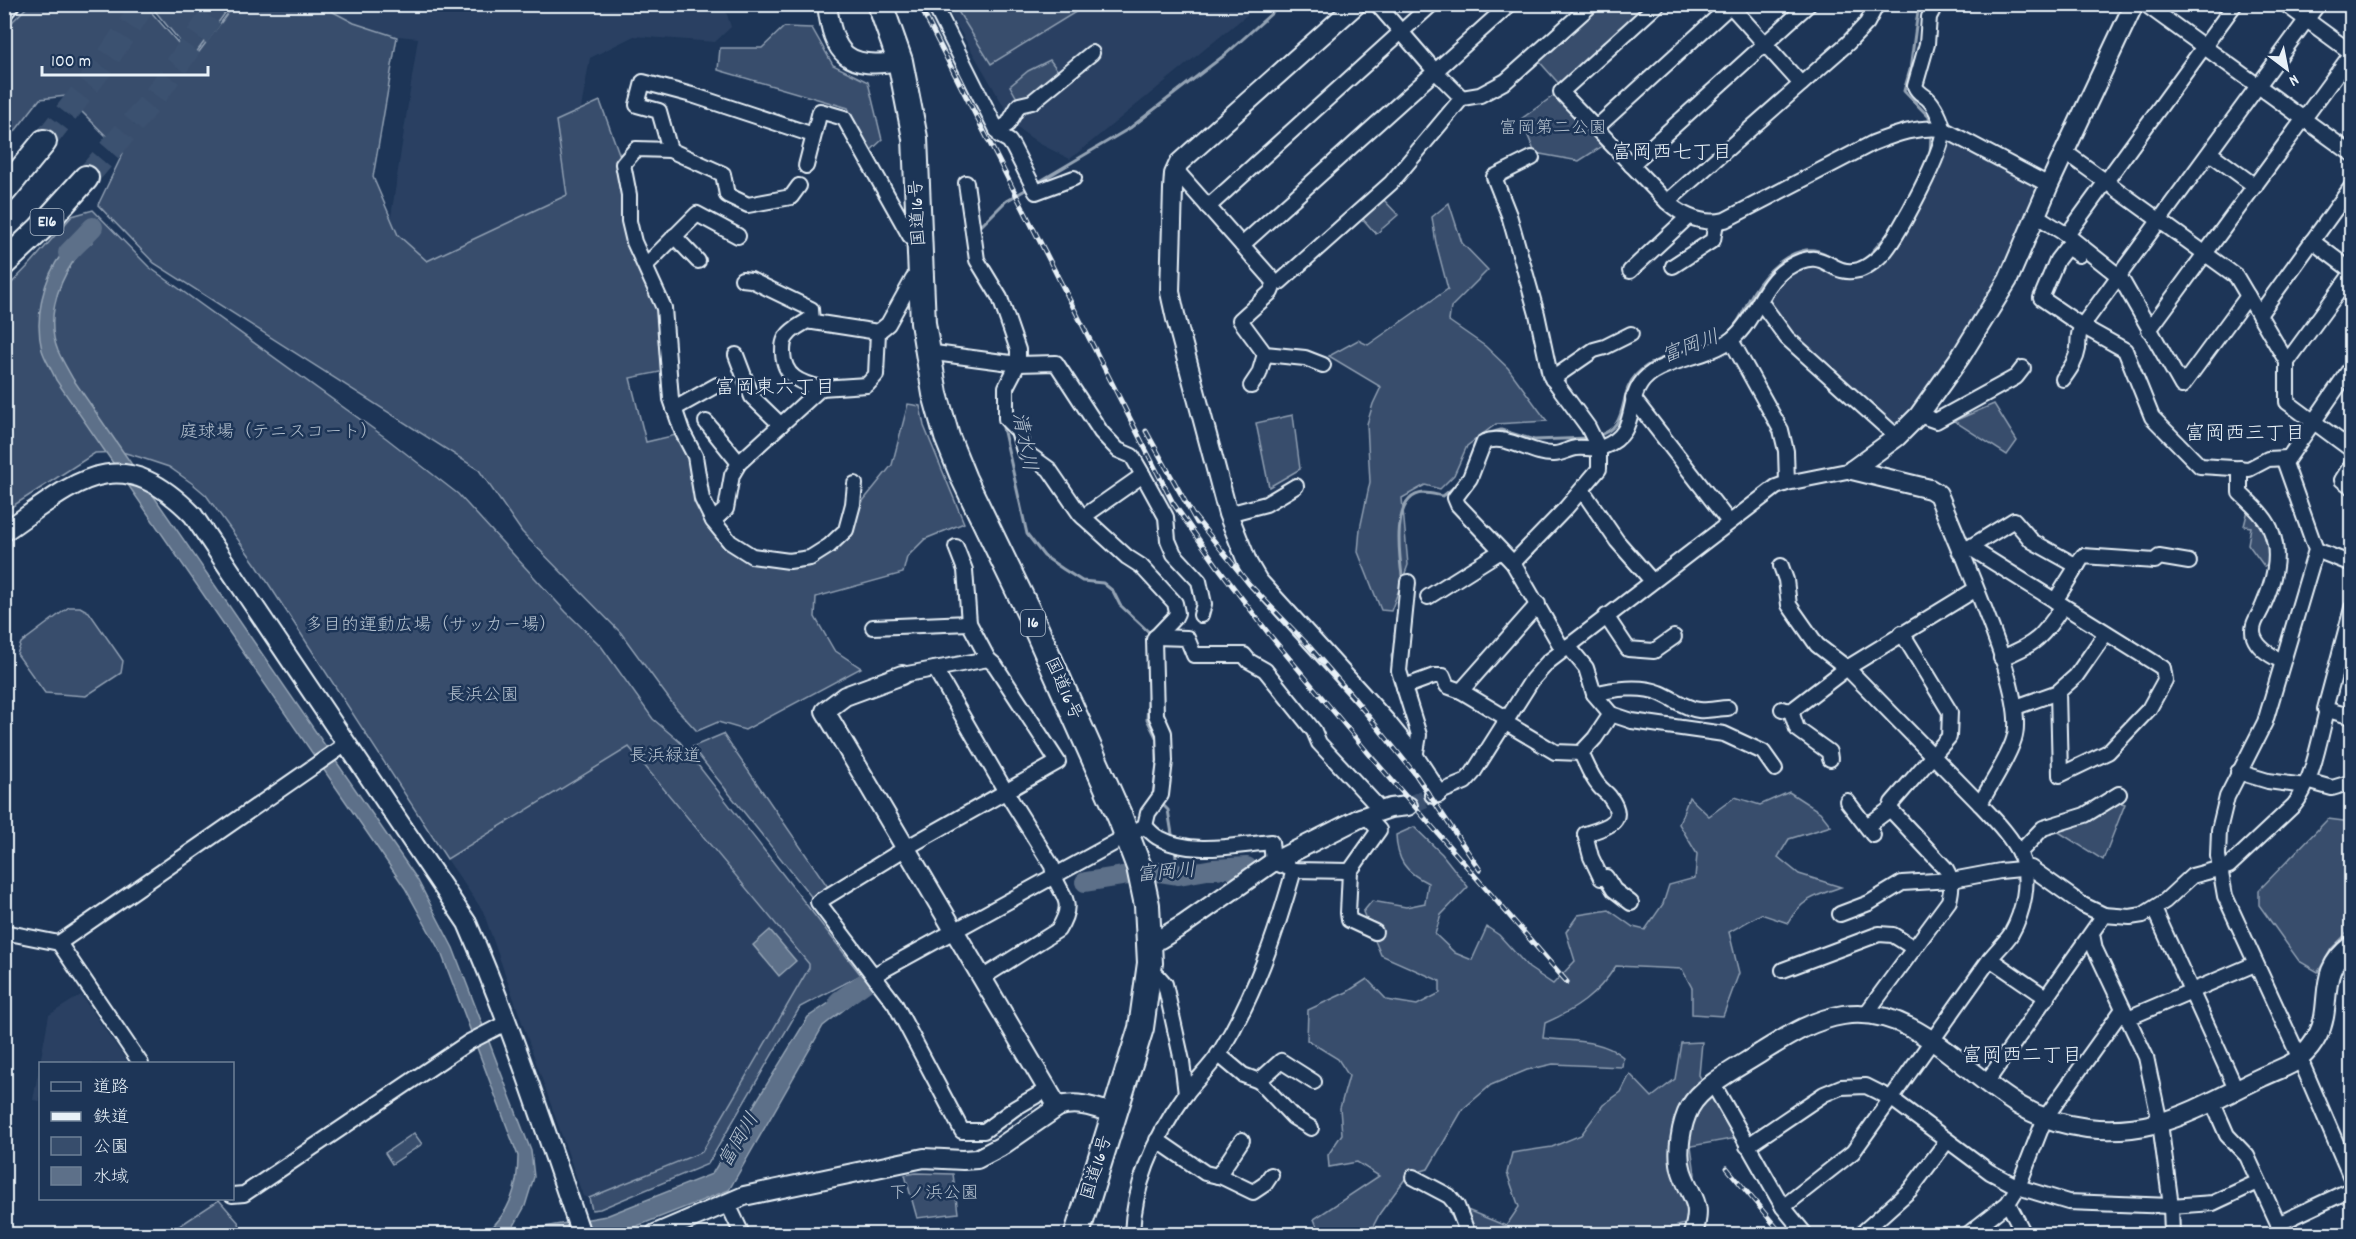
<svg xmlns="http://www.w3.org/2000/svg" width="2356" height="1239" font-family="Dekko,'Klee One',sans-serif">
<style>
.built{fill:#2a4162}
.green{fill:#374d6c;stroke:#909fb2;stroke-width:1.5}
.water{fill:#5d7089;stroke:#95a4b5;stroke-width:1.5}
.lines{fill:none;stroke-linecap:round;stroke-linejoin:round}
.stream{stroke:#95a4b5;stroke-width:3}
.river{stroke:#5d7089;stroke-width:20}
.secondary-tunnel{stroke:#3b516f;stroke-width:18;stroke-dasharray:18 9;stroke-linecap:butt}
.highway-tunnel{stroke:#3b516f;stroke-width:24;stroke-dasharray:24 12;stroke-linecap:butt}
.street-casing{stroke:#e8f1f8;stroke-width:18}
.secondary-casing{stroke:#e8f1f8;stroke-width:22}
.highway-casing{stroke:#e8f1f8;stroke-width:28}
.street{stroke:#1d3557;stroke-width:14}
.secondary{stroke:#1d3557;stroke-width:18}
.highway{stroke:#1d3557;stroke-width:24}
.rail-casing{stroke:#e8f1f8;stroke-width:5}
.rail{stroke:#1d3557;stroke-width:3;stroke-dasharray:9;stroke-linecap:butt}
.labels{text-anchor:middle;dominant-baseline:central;stroke-width:5;stroke-linejoin:round;paint-order:stroke}
.shield{fill:#1d3557;stroke:#abb9c8;stroke-width:1.5}
.shield-label{font-size:16px;font-weight:bold;fill:#e8f1f8}
.park-label{font-size:18px;fill:#b3c0ce;stroke:#1d3557}
.street-label{font-size:18px;fill:#e8f1f8;stroke:#1d3557}
.neighbourhood-label{font-size:20px;fill:#e8f1f8;stroke:#1d3557}
.water-label{font-size:20px;font-style:italic;fill:#b7c4d1;stroke:#1d3557}
</style>
<rect width="100%" height="100%" fill="#1d3557"/>
<filter id="ink" filterUnits="userSpaceOnUse"><feTurbulence type="fractalNoise" baseFrequency=".0167" numOctaves="2"/><feDisplacementMap in="SourceGraphic" scale="12" xChannelSelector="R" yChannelSelector="G"/><feConvolveMatrix kernelMatrix="1 2 1 2 8 2 1 2 1" color-interpolation-filters="sRGB"/></filter>
<g filter="url(#ink)">
<g class="built">
<path d="M318,5H724L731,27L715,42L634,36L590,58L564,203L433,271L383,270L418,38L359,32Z"/>
<path d="M945,5H1259L1070,159L1040,144L1016,127Z"/>
<path d="M1951,139L2039,185L2040,189L2002,273L1975,320L1923,399L1897,425H1892L1791,333L1765,300L1779,278L1808,261L1845,276L1876,266L1880,268L1947,141Z"/>
<path d="M628,747L809,965V968L702,1152L589,1198L583,1196L483,911L447,859Z"/>
<path d="M81,995L128,1063L40,1064V1101L33,1100L49,1015Z"/>
</g>
<g class="green">
<path d="M29,5H145L193,60L234,5H320L354,23L397,37L373,177L398,235L427,261L567,195L556,121L600,101L621,159L622,194L628,242L661,308L665,371L630,378L646,442L680,434L692,457L699,499L750,559L832,550L848,538L863,501L892,465L908,404L920,406L924,426L964,523L925,539L907,557L903,573L816,597L815,617L834,650L861,668L745,730L718,722L697,731L675,707L621,633L522,532L479,470L154,263L98,205L123,153L66,96L40,99L5,144V29Z"/>
<path d="M150,5H231L193,57Z"/>
<path d="M954,5H1087L991,64Z"/>
<path d="M1597,5H1650L1561,86L1537,59Z"/>
<path d="M784,27L812,28L833,65L868,82L882,140L869,152L848,108L718,70L720,48H762Z"/>
<path d="M1050,60L1061,75L1032,97L1018,100L1010,86L1028,71Z"/>
<path d="M1556,94L1604,145L1579,161L1535,153L1521,119Z"/>
<path d="M1383,199L1398,215L1376,234L1362,218Z"/>
<path d="M1449,203L1462,243L1488,270L1451,307L1449,321L1485,346L1508,368L1547,421L1496,424L1467,446L1454,475L1440,489L1425,485L1402,498L1408,565L1391,611L1381,610L1358,552L1360,529L1370,482L1367,424L1373,404L1381,387L1329,356L1358,340L1368,345L1448,289L1436,243L1432,217Z"/>
<path d="M93,210L149,267L386,438L458,494L566,612L601,646L653,719L680,742L861,975L800,1007L708,1164L600,1209L592,1210L589,1198L702,1152L809,968V964L629,747L447,859L257,566L206,495L193,484L169,467L139,457L122,452L95,453L5,511V290L32,262L72,216Z"/>
<path d="M1994,404L2017,441L2007,455L1954,421Z"/>
<path d="M1293,415L1300,469L1269,487L1256,423Z"/>
<path d="M2249,506C2268,528 2269,539 2271,567L2264,566L2248,544L2251,527L2244,526Z"/>
<path d="M69,607H80L89,612L123,661L121,673L86,696L45,693L17,654L21,643Z"/>
<path d="M723,734L828,887L813,899L692,747Z"/>
<path d="M1789,792L1820,812L1831,826L1789,839L1778,857L1799,874L1841,887C1817,895 1801,899 1788,923L1761,914L1729,932L1739,973L1723,1016L1692,1014V988L1682,969L1616,966C1596,996 1577,1009 1545,1023L1543,1038C1570,1042 1600,1038 1623,1057L1622,1067L1553,1064L1527,1070L1491,1085L1463,1109L1428,1169L1408,1175L1380,1213L1369,1234H1320L1314,1219L1379,1176L1357,1162L1329,1167L1328,1155L1342,1134L1340,1108L1349,1076L1338,1059L1307,1040L1308,1010L1347,992L1367,979L1387,1000L1417,1005L1440,993V981L1381,955L1363,912L1372,901L1406,907L1425,903L1428,883C1405,872 1397,860 1396,835L1414,827L1442,854L1468,887L1441,915L1435,934L1455,953L1472,960L1487,927L1499,935L1529,968L1553,984L1575,961L1566,932L1578,915L1609,910L1633,927L1645,930L1663,904L1669,885L1695,878L1697,854L1679,824L1689,797L1709,816L1735,797L1760,805Z"/>
<path d="M2115,801L2125,804L2103,860L2057,831Z"/>
<path d="M2328,819L2351,822V929L2331,949L2318,972L2299,961L2259,905V890Z"/>
<path d="M1702,1042L1699,1075L1737,1138L1691,1146L1695,1174L1688,1223L1661,1231L1657,1234H1460L1449,1211L1465,1209L1506,1226L1519,1207L1507,1173L1512,1153L1552,1147L1581,1135L1603,1105L1621,1092L1630,1074L1652,1097L1675,1079L1681,1043Z"/>
<path d="M414,1133L422,1144L392,1164L385,1153Z"/>
<path d="M916,1173L953,1174L958,1213L917,1218L905,1175Z"/>
<path d="M219,1200L239,1223L242,1234H167Z"/>
</g>
<g class="water">
<path d="M82,231L92,242C86,248 77,255 73,262C56,287 46,322 58,351C62,360 68,370 73,379L417,879L453,948L531,1151L534,1177L525,1206L510,1233L606,1216L712,1174L808,1017L859,983L865,993L823,1026L729,1190L617,1234H485C510,1213 518,1188 518,1156L442,955L405,888L56,380C52,370 45,360 42,350C34,318 43,278 63,252C68,244 76,238 82,231Z"/>
<path d="M770,930L796,961L779,976L753,945Z"/>
</g>
<g class="lines">
<g class="stream">
<path d="M1919,4L1910,70L1904,91L1929,117L1930,123"/>
<path d="M1930,156L1931,132"/>
<path d="M1037,183L1130,128L1226,54L1282,4"/>
<path d="M976,231L1006,201L1029,188"/>
<path d="M1866,259L1893,228"/>
<path d="M1002,423L1027,534L1044,556L1063,569L1082,581L1103,583L1113,591L1120,605L1151,634"/>
<path d="M1596,436C1631,428 1617,395 1636,375C1661,348 1701,357 1727,334C1738,325 1743,312 1749,300C1760,279 1779,257 1802,251C1822,245 1834,263 1853,265"/>
<path d="M1462,479L1476,441L1486,434L1501,430L1534,440L1590,438"/>
<path d="M1403,583C1400,561 1389,495 1424,493C1430,493 1437,495 1443,496L1458,484"/>
<path d="M1396,642L1395,635L1398,616"/>
<path d="M1394,673L1392,656L1395,648"/>
<path d="M1149,685L1147,719L1157,739V763L1153,795L1156,797"/>
<path d="M1160,802L1168,810L1173,840"/>
<path d="M1175,850L1179,875"/>
</g>
<g class="river">
<path d="M68,253L93,227"/>
<path d="M1085,882L1135,874L1160,872L1179,875L1213,869L1247,867"/>
<path d="M839,1001L866,982"/>
</g>
<path class="secondary-tunnel" d="M1408,806L1434,794"/>
<g class="highway-tunnel">
<path d="M44,142L101,68L144,4"/>
<path d="M86,178L151,102L220,4"/>
</g>
<defs>
<g id="street">
<path d="M934,4L1000,136L1009,141L1013,147L1036,192L1074,178"/>
<path d="M1377,4L1435,71L1462,98"/>
<path d="M1658,4L1561,92L1667,202C1684,217 1703,225 1725,220L1873,143C1896,134 1918,126 1943,129L2049,185"/>
<path d="M1729,4L1801,84"/>
<path d="M2145,4L2352,154"/>
<path d="M2285,4L2352,53"/>
<path d="M1596,128L1732,4"/>
<path d="M997,131L1008,124L1019,105L1032,102L1092,53"/>
<path d="M670,150L659,111L637,105L643,82L692,95L813,135"/>
<path d="M2065,152L2236,276L2287,362V402L2352,450"/>
<path d="M2210,153L2255,186"/>
<path d="M1631,165L1809,4"/>
<path d="M806,166L820,111L844,118L910,236L920,237"/>
<path d="M1175,169L1272,279L1275,282H1280L1391,183L1462,98L1480,95L1506,81L1592,4"/>
<path d="M966,183L977,260L1000,298L1018,350V364L1006,387V419L1018,431L1024,451L1049,469L1080,514L1127,557L1141,566L1175,603L1177,613L1175,617L1154,639L1156,715L1164,733L1165,761L1161,795L1148,813L1145,826"/>
<path d="M799,186L791,197L748,205L727,195L723,174L670,150L636,149L623,164L629,195V221L634,242L664,308L671,399L682,431L695,456L702,499L713,521L730,542L752,556L789,561L810,558L829,546L846,530L853,504L855,484"/>
<path d="M1667,202L1848,43L1867,23L1877,4"/>
<path d="M1208,207L1432,4"/>
<path d="M2037,216L2067,235L2120,277L2182,386L2248,296"/>
<path d="M2067,235L2235,4"/>
<path d="M674,236L698,261"/>
<path d="M2312,241L2352,271"/>
<path d="M1242,245L1510,4"/>
<path d="M2083,250L2079,255L2067,247L2057,260L2041,298L2082,326L2125,350L2152,417L2200,466L2249,469L2268,459L2287,458"/>
<path d="M646,265L697,214L738,236"/>
<path d="M1673,266L1713,240L1716,222"/>
<path d="M1630,271L1688,217"/>
<path d="M742,279L751,280L811,309L812,322"/>
<path d="M1275,282L1271,292L1240,320L1265,354L1305,358L1323,365"/>
<path d="M1760,301L1787,338L1897,437"/>
<path d="M2259,315L2352,186"/>
<path d="M2149,330L2352,53"/>
<path d="M1731,340L1781,430L1786,451L1787,483"/>
<path d="M927,352L1018,364L1056,363L1101,432L1118,450L1132,456L1143,475L1166,517L1168,540L1174,554L1199,581L1204,604L1201,615"/>
<path d="M736,355L752,397L781,425"/>
<path d="M2287,362L2352,273"/>
<path d="M2352,366L2285,463L2316,550L2265,722L2227,797L2219,830L2218,856L2225,896L2300,1059L2352,1180"/>
<path d="M1552,379L1594,350L1605,347L1631,334"/>
<path d="M2063,379C2070,369 2076,361 2078,349C2079,339 2077,335 2082,326L2318,4"/>
<path d="M1251,386L1259,374L1265,354"/>
<path d="M821,388L867,385L876,375L878,332"/>
<path d="M1633,398L1729,522"/>
<path d="M674,409L717,385"/>
<path d="M1919,415L1936,421L2016,377L2023,368"/>
<path d="M706,422L739,463"/>
<path d="M2352,464L2342,480L2352,487"/>
<path d="M2240,468V493C2252,505 2267,517 2272,533C2281,557 2273,583 2263,606C2259,616 2250,625 2254,637C2258,648 2271,656 2282,661"/>
<path d="M1582,490L1617,541L1652,581"/>
<path d="M1228,514L1266,504L1296,486"/>
<path d="M1083,517L1143,475"/>
<path d="M713,521L726,509L732,475L739,463L821,388C800,383 784,377 783,353C783,346 783,340 788,335C792,329 801,325 807,321L878,332L888,324L913,279L921,278"/>
<path d="M956,547L965,570L969,623L988,659"/>
<path d="M1969,547L2163,668L2165,680L2149,709L2108,752L2060,775L2058,692"/>
<path d="M2316,550L2352,564"/>
<path d="M1513,563L1566,508L1599,469V449L1588,427L1550,375L1537,314L1509,215L1494,177L1532,158"/>
<path d="M1781,566L1786,580L1789,605L1817,645L1847,668L1980,804"/>
<path d="M2077,566L2083,556L2155,561L2159,557L2189,562"/>
<path d="M1408,582L1399,671L1419,735L1415,758"/>
<path d="M1428,597L1501,551"/>
<path d="M2352,608L2325,709L2352,717"/>
<path d="M1606,616L1628,649L1654,651L1674,637"/>
<path d="M873,627L969,623"/>
<path d="M1155,637L1187,638L1194,655H1244L1249,661L1265,670L1314,731L1319,743L1382,811"/>
<path d="M1568,646L1586,668L1594,694L1611,714L1632,721L1724,734L1763,752L1775,769"/>
<path d="M1563,650L1513,563L1458,505L1455,498L1470,478L1484,442C1508,433 1530,455 1554,454C1561,454 1569,449 1576,448C1585,447 1595,450 1603,447C1645,431 1619,394 1653,372C1677,357 1709,357 1732,339C1756,320 1761,285 1787,268C1828,243 1827,278 1859,270C1868,267 1879,258 1885,251C1898,235 1946,148 1943,129C1942,121 1934,104 1927,98C1921,93 1918,93 1915,86L1927,44L1929,17L1936,4"/>
<path d="M2001,658C2037,644 2042,637 2063,606"/>
<path d="M935,669L1006,792L1052,866C1056,896 1079,896 1058,930L982,978"/>
<path d="M902,675L988,659L995,665L1058,762L906,848L818,902L895,1004L962,1131H984L1015,1108L1048,1089"/>
<path d="M1404,687L1434,676H1443L1447,686L1461,691L1538,604"/>
<path d="M1461,691L1508,719"/>
<path d="M1594,694C1613,689 1641,685 1660,693C1673,698 1684,708 1699,710C1708,711 1719,708 1728,708"/>
<path d="M2016,707L2058,692L2076,676L2106,633"/>
<path d="M1782,709L1791,711L1847,668L1976,589"/>
<path d="M1791,711L1797,729L1829,752L1830,759"/>
<path d="M1506,723L1555,752L1581,753L1595,738L1611,714"/>
<path d="M1581,753C1586,763 1591,777 1599,786C1602,790 1606,792 1609,796C1629,822 1607,827 1585,834L1591,857L1601,878L1606,877L1614,890L1631,903"/>
<path d="M2238,772L2268,781L2305,786"/>
<path d="M2307,781L2332,788L2352,782"/>
<path d="M1438,793L1465,782L1473,773L1532,680L1548,662L1776,487L1787,483L1852,470"/>
<path d="M1847,801L1873,835"/>
<path d="M1366,816L1379,830L1350,871L1348,913L1349,920L1375,932"/>
<path d="M1867,826L1890,809"/>
<path d="M2019,853L2043,828L2085,815L2119,794"/>
<path d="M2154,909L2236,1089"/>
<path d="M1840,914L1869,903L1902,883L1952,880L2000,871L2031,868L2083,905L2104,915L2130,917L2143,915L2165,901L2192,876L2229,866L2294,805C2312,785 2320,737 2327,710"/>
<path d="M4,932L59,943L141,1064"/>
<path d="M2092,934L2095,949L2146,1057L2160,1123L2171,1206L2172,1234"/>
<path d="M59,943L346,744"/>
<path d="M1990,959L2047,998"/>
<path d="M1783,970L1879,934L1893,935L1914,948"/>
<path d="M1149,971L1158,976L1165,984L1182,1061L1186,1094"/>
<path d="M874,975L1145,826C1149,830 1154,836 1159,838C1192,856 1236,845 1271,842L1273,862L1294,870L1350,871"/>
<path d="M1865,1015L1949,901C1952,888 1953,881 1946,869L1890,809L1892,803L1949,737L1950,712L1902,633"/>
<path d="M2128,1018L2255,964"/>
<path d="M1218,1054L1243,1075L1259,1081L1281,1061L1314,1082"/>
<path d="M1259,1081L1293,1117L1311,1128"/>
<path d="M1986,1083L2104,915"/>
<path d="M1713,1084L1783,1207L1805,1234"/>
<path d="M2212,1101L2227,1135L2247,1156L2283,1234"/>
<path d="M1157,1140L1205,1173L1222,1177L1253,1192L1265,1184L1271,1175"/>
<path d="M1747,1146L1824,1094L1841,1087L1866,1086L1892,1099L1990,1172L2018,1187L2068,1202L2171,1206L2213,1203L2258,1182"/>
<path d="M1218,1176L1242,1140"/>
<path d="M1413,1177L1449,1196L1457,1206L1468,1234"/>
<path d="M232,1195L244,1194L469,1042L506,1023"/>
<path d="M727,1202L742,1234"/>
<path d="M2008,1203L2024,1234"/>
<path d="M1783,1207L1853,1152L1990,959C1996,951 2005,943 2011,934C2023,913 2031,880 2021,857C2012,837 1995,820 1980,804C1990,785 2008,759 2014,739C2027,701 1977,593 1962,552L2014,520L2032,541L2077,566L2055,601"/>
<path d="M2278,1224L2352,1189"/>
<path d="M1132,1234C1134,1182 1155,1137 1185,1095C1196,1080 1210,1068 1220,1052C1255,995 1276,934 1294,870"/>
<path d="M1861,1234L1910,1190L1947,1141"/>
<path d="M1968,1234L2008,1203L2018,1187L2045,1118L2123,1009"/>
</g>
<g id="secondary">
<path d="M827,4C833,56 848,70 900,61"/>
<path d="M1357,4L1179,163L1174,174L1173,189L1170,292L1176,319L1228,514L1248,564L1258,581L1385,721L1415,758L1438,793L1434,794"/>
<path d="M4,11L10,4"/>
<path d="M1852,470L1897,437L1919,415L1961,356L2008,280L2049,185L2134,4"/>
<path d="M1852,470L1930,489L1938,494L1962,552"/>
<path d="M4,532C75,483 118,438 193,515L467,923C511,1024 545,1130 581,1234"/>
<path d="M902,675L845,696L825,711L1058,1107"/>
<path d="M1150,941L1160,939L1183,925L1273,862L1360,818L1390,808L1408,806"/>
<path d="M655,1234L744,1196L924,1158L963,1160L977,1159L1000,1147L1058,1107C1077,1100 1096,1108 1115,1114"/>
<path d="M1693,1234C1703,1201 1692,1201 1682,1172C1676,1154 1681,1123 1690,1107C1702,1085 1741,1066 1762,1052C1788,1036 1812,1020 1843,1015C1915,1004 1964,1074 2020,1106C2062,1130 2111,1135 2158,1123C2193,1114 2229,1092 2262,1077C2274,1071 2291,1066 2300,1058C2307,1052 2314,1043 2318,1035C2334,1004 2315,971 2352,945"/>
</g>
<g id="highway">
<path d="M880,4L900,61L915,138L923,323L935,394L947,437L964,479L1030,615L1120,817L1139,867L1147,905L1150,963L1141,1028L1077,1234"/>
<path d="M4,191L44,142"/>
<path d="M4,263L40,229L86,178"/>
</g>
</defs>
<use href="#street" class="street-casing"/>
<use href="#secondary" class="secondary-casing"/>
<use href="#highway" class="highway-casing"/>
<use href="#street" class="street"/>
<use href="#secondary" class="secondary"/>
<use href="#highway" class="highway"/>
<defs>
<g id="rail">
<path d="M919,4L1173,503L1218,567L1269,634L1369,754L1567,982"/>
<path d="M1146,431L1197,523"/>
<path d="M1194,516L1249,584L1307,644L1353,697L1416,775L1480,870"/>
<path d="M1727,1168L1782,1234"/>
</g>
</defs>
<use href="#rail" class="rail-casing"/>
<use href="#rail" class="rail"/>
</g>
</g>
<g class="labels">
<g class="shield">
<rect x="30.5" y="209" width="33" height="26" rx="4.5"/>
<rect x="1021" y="610" width="24" height="26" rx="4.5"/>
</g>
<g class="shield-label">
<text x="47" y="222">E16</text>
<text x="1033" y="623">16</text>
</g>
<g class="park-label">
<text x="1553" y="129">富岡第二公園</text>
<text x="279" y="433">庭球場（テニスコート）</text>
<text x="431" y="626">多目的運動広場（サッカー場）</text>
<text x="483" y="696">長浜公園</text>
<text x="665" y="757">長浜緑道</text>
<text x="934" y="1194">下ノ浜公園</text>
</g>
<g class="street-label">
<text transform="translate(919 213) rotate(-93)">国道16号</text>
<text transform="translate(1062 689) rotate(66)">国道16号</text>
<text transform="translate(1098 1168) rotate(-73)">国道16号</text>
</g>
<g class="neighbourhood-label">
<text x="1672" y="154">富岡西七丁目</text>
<text x="775" y="389">富岡東六丁目</text>
<text x="2245" y="435">富岡西三丁目</text>
<text x="2022" y="1057">富岡西二丁目</text>
</g>
<g class="water-label">
<text transform="translate(1691 348) rotate(-21)">富岡川</text>
<text transform="translate(1023 442) rotate(79)">清水川</text>
<text transform="translate(1166 874) rotate(-5)">富岡川</text>
<text transform="translate(740 1141) rotate(-59)">富岡川</text>
</g>
</g>
<rect width="2356" height="1239" fill="none" stroke="#1d3557" stroke-width="24"/>
<rect x="12" y="12" width="2332" height="1215" fill="none" stroke="#e8f1f8" stroke-width="2" filter="url(#ink)"/>
<rect x="39" y="1062" width="195" height="138" fill="#1d3557" stroke="#6e8097" stroke-width="1.5"/>
<rect x="51" y="1082" width="30" height="9" fill="#1d3557" stroke="#6e8097" stroke-width="1.5"/>
<text x="93" y="1092" font-size="18" fill="#e8f1f8">道路</text>
<rect x="51" y="1112" width="30" height="9" fill="#e8f1f8" stroke="#6e8097" stroke-width="1.5"/>
<text x="93" y="1122" font-size="18" fill="#e8f1f8">鉄道</text>
<rect x="51" y="1137" width="30" height="18" fill="#374d6c" stroke="#6e8097" stroke-width="1.5"/>
<text x="93" y="1152" font-size="18" fill="#e8f1f8">公園</text>
<rect x="51" y="1167" width="30" height="18" fill="#5d7089" stroke="#6e8097" stroke-width="1.5"/>
<text x="93" y="1182" font-size="18" fill="#e8f1f8">水域</text>
<g transform="translate(2287 69) rotate(148)" stroke="#1d3557" stroke-width="4.5" paint-order="stroke">
<path d="M0-4.5L10 22L0 15L-10 22Z" fill="#e8f1f8"/>
<text y="-9" font-size="16" font-weight="bold" text-anchor="middle" fill="#e8f1f8">N</text>
</g>
<path d="M42 66v9h166v-9" fill="none" stroke="#e8f1f8" stroke-width="3"/>
<text x="51" y="66" font-size="18" fill="#e8f1f8" stroke="#1d3557" stroke-width="4.5" paint-order="stroke">100 m</text>
</svg>
